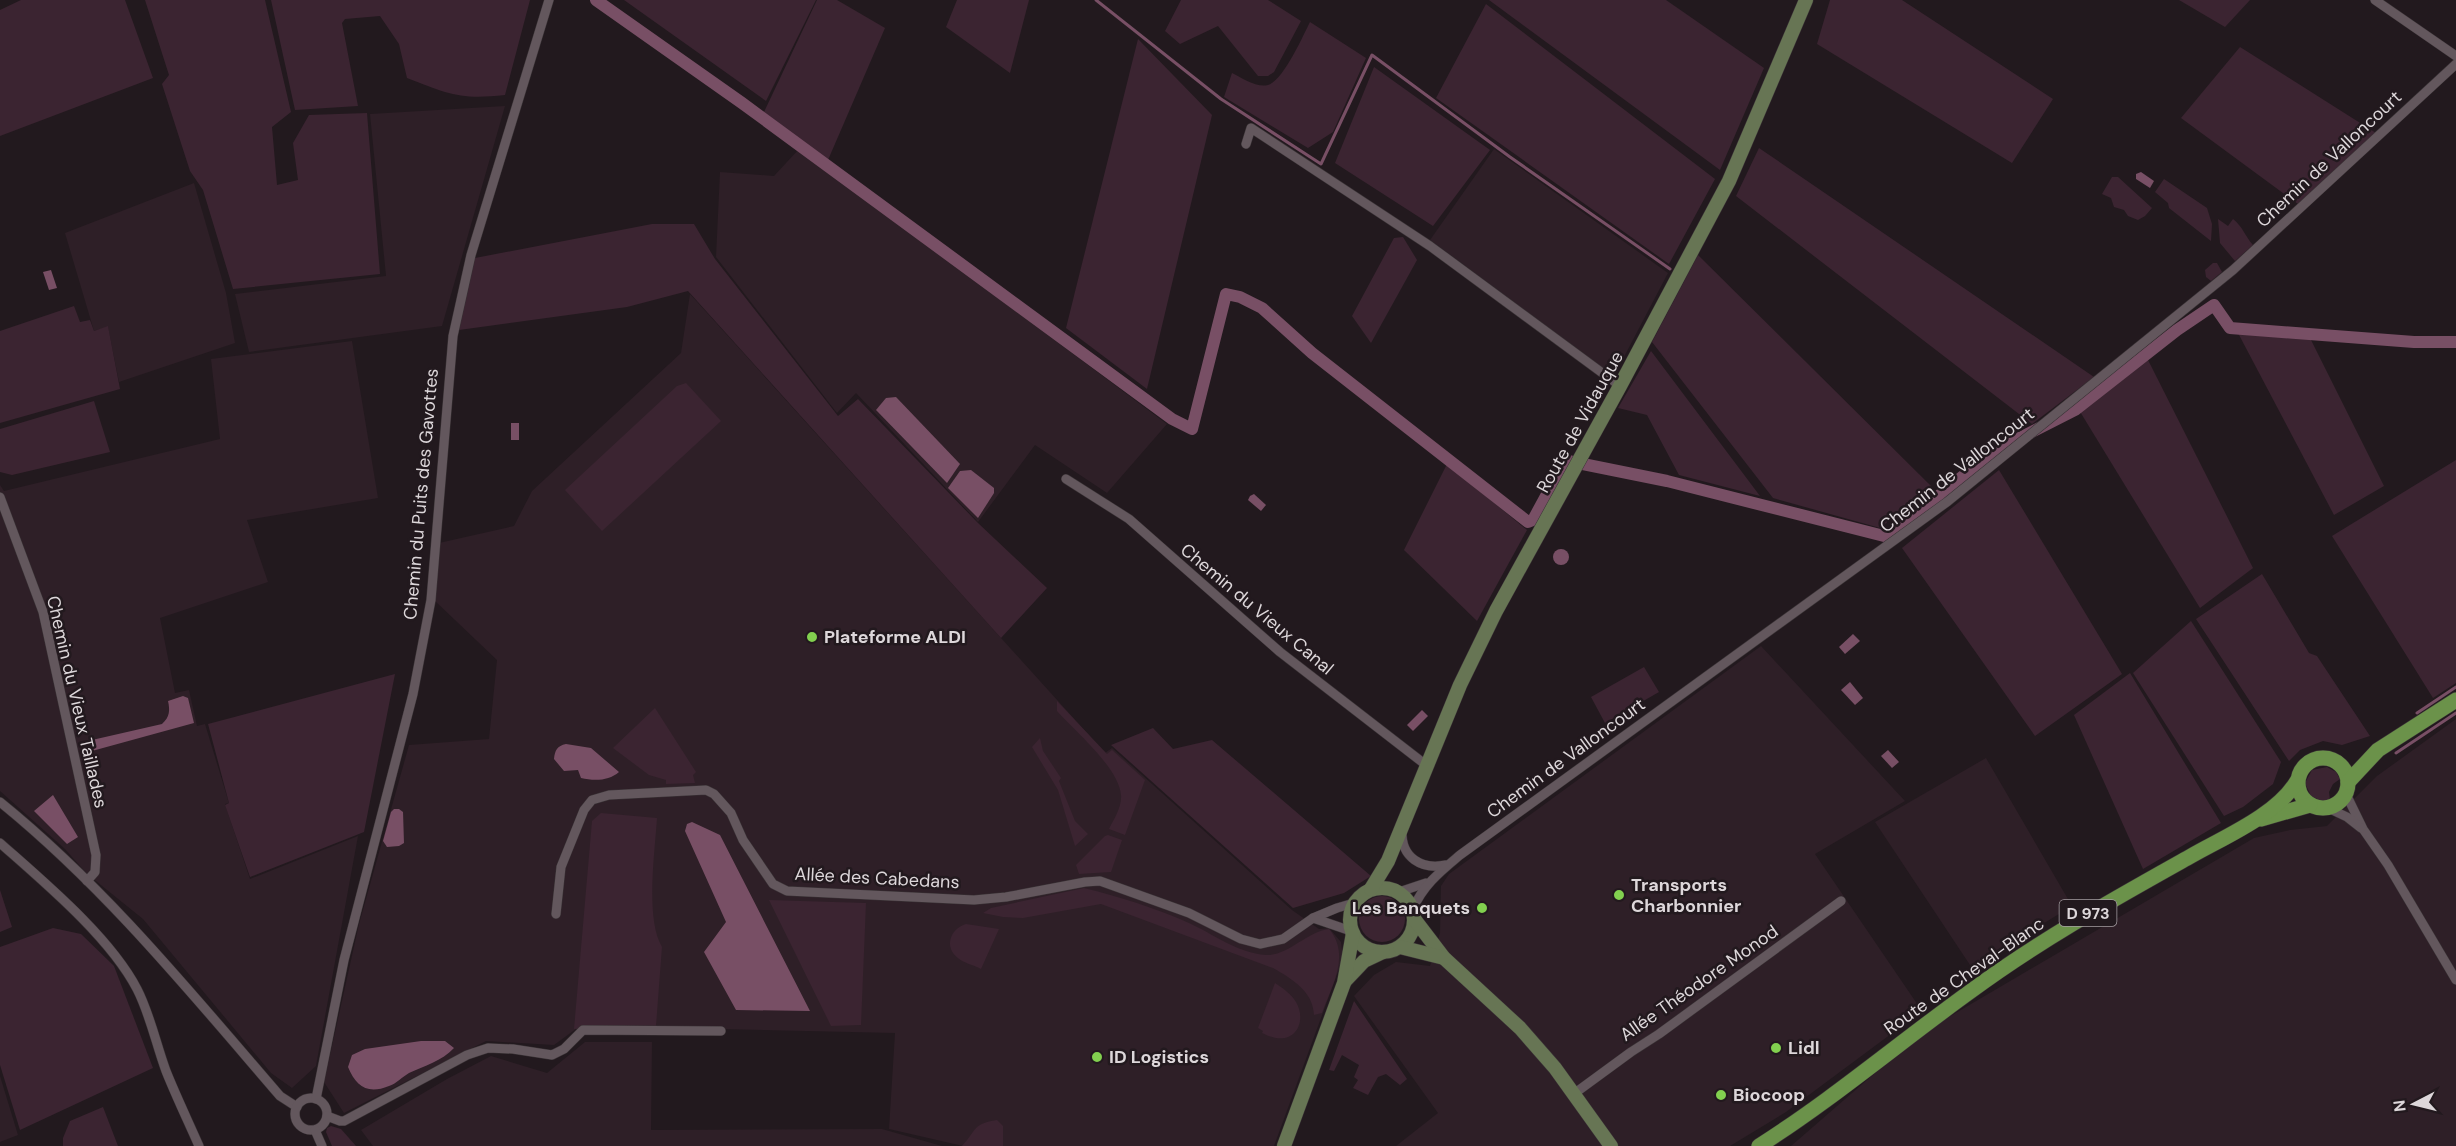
<svg xmlns="http://www.w3.org/2000/svg" width="2456" height="1146" font-family="'DM Sans',sans-serif">
<style>
.built{fill:#2e1f27}
.green{fill:#3b2431}
.water{fill:#784f65}
.lines{fill:none;stroke-linecap:round;stroke-linejoin:round}
.stream{stroke:#784f65;stroke-width:3}
.canal{stroke:#784f65;stroke-width:12}
.street-casing{stroke:#3a3336;stroke-width:10}
.secondary-casing{stroke:#3a3336;stroke-width:15}
.primary-casing{stroke:#3a3336;stroke-width:16}
.street{stroke:#63575d;stroke-width:9}
.secondary{stroke:#677554;stroke-width:14}
.primary{stroke:#6b924a;stroke-width:15}
.poi-dot{fill:#82d04f;stroke:#22191e;stroke-width:2}
.labels{text-anchor:middle;dominant-baseline:central;stroke-width:5;stroke-linejoin:round;paint-order:stroke}
.shield{fill:#22191e;stroke:#a59ea2;stroke-width:1.5}
.shield-label{font-size:16px;font-weight:bold;fill:#ddd7da}
.street-label{font-size:18px;fill:#ddd7da;stroke:#22191e}
.poi-label{font-size:18px;font-weight:bold;fill:#ddd7da;stroke:#22191e;text-anchor:start}
</style>
<rect width="100%" height="100%" fill="#22191e"/>
<g class="built">
<path d="M505,106L442,326L249,352L235,294L386,276L370,114Z"/>
<path d="M799,149L1167,424L1107,493L1035,445L978,522L856,393L837,413L716,257L720,172L774,176Z"/>
<path d="M1494,149L1668,273L1614,376L1430,240Z"/>
<path d="M194,183L226,293L235,343L119,382L108,327L94,331L65,233Z"/>
<path d="M690,294L1105,753L1112,748L1292,910L1319,929L1329,928L1341,942L1343,958L1274,1146H963L889,1129L895,1033L580,1026L554,1045L486,1041L344,1113L324,1082L359,924L409,745L489,739L497,660L434,600L439,543L514,526L532,491L681,353Z"/>
<path d="M352,341L378,498L247,520L268,582L160,618L175,693L189,690L197,726L205,724L229,803L225,804L250,879L358,836L316,1066L292,1088L271,1073L143,919L86,873L65,849L0,791V485L4,491L220,439L211,359Z"/>
<path d="M1761,646L1905,801L1815,854L1922,1011L1786,1112L1730,1146H1396L1438,1113L1354,996L1374,975L1396,962L1430,966L1440,933L1441,886L1449,874Z"/>
<path d="M2456,719V1146H1791L1920,1034L2254,838L2290,830L2327,826L2377,776Z"/>
<path d="M1986,758L2072,906L2023,936L1976,974L1875,822Z"/>
<path d="M585,1042H652L651,1130L882,1129L942,1146H373L361,1130L447,1079L491,1056L547,1073Z"/>
<path d="M0,1076L18,1135L0,1142Z"/>
</g>
<g class="green">
<path d="M21,0H125L153,78L0,136V10Z"/>
<path d="M145,0H265L291,112L272,127L277,185L298,180L293,143L309,115L367,113L380,274L233,289L203,190L190,171L162,84L169,75Z"/>
<path d="M271,0H530L505,95C460,100 448,94 407,78L399,44L380,16L345,19L342,23L358,106L295,110Z"/>
<path d="M624,0H816L766,101Z"/>
<path d="M817,0H837L885,28L828,160L764,112Z"/>
<path d="M957,0H1029L1010,73L946,27Z"/>
<path d="M1181,0H1268L1301,21L1274,72L1268,76H1258L1218,26L1180,44L1165,31Z"/>
<path d="M1489,0H1666L1764,68L1720,170Z"/>
<path d="M1830,0H1902L2053,99L2012,163L1817,44Z"/>
<path d="M2179,0H2250L2225,27Z"/>
<path d="M1486,4L1715,179L1669,264L1436,98Z"/>
<path d="M1310,22L1366,58L1333,132L1308,148L1224,97L1232,73C1242,78 1257,88 1268,85C1283,81 1303,36 1310,22Z"/>
<path d="M1138,39L1212,115L1147,389L1066,328Z"/>
<path d="M2240,47L2376,133L2298,204L2181,118Z"/>
<path d="M1374,67L1490,150L1433,226L1335,163Z"/>
<path d="M1759,148L2094,377L2032,424L1736,196Z"/>
<path d="M2112,177H2118L2152,208L2145,216L2138,220L2128,216L2124,210L2114,207L2111,198L2102,194Z"/>
<path d="M2164,179L2207,208L2212,224L2211,241L2169,208L2168,203L2155,192Z"/>
<path d="M2218,219L2228,226L2233,219C2243,227 2245,236 2253,245L2235,261L2220,243Z"/>
<path d="M652,224H694L715,259L838,416L858,399L978,523L1047,588L1001,638L688,291L627,307L459,330L475,258Z"/>
<path d="M1403,237L1417,260L1371,343L1352,316L1394,238Z"/>
<path d="M1698,255L1931,486L1880,528L1773,498L1652,342Z"/>
<path d="M2213,263H2217L2222,272L2211,281L2206,277L2205,270Z"/>
<path d="M74,306L80,322L90,320L94,331L108,326L120,389L0,423V331Z"/>
<path d="M2238,333L2310,338L2384,486L2334,515Z"/>
<path d="M1651,351L1760,496L1679,475L1647,415L1618,408Z"/>
<path d="M2147,358L2253,568L2200,608L2079,410Z"/>
<path d="M686,383L721,421L602,531L565,490L677,386Z"/>
<path d="M94,401L110,452L12,475L0,472V429Z"/>
<path d="M2456,460V683L2433,698L2332,536Z"/>
<path d="M1447,464L1527,530L1477,621L1404,550Z"/>
<path d="M1999,470L2122,674L2035,736L1902,548Z"/>
<path d="M2262,574L2309,653L2317,656L2370,736L2342,745L2323,741L2300,750L2289,761L2196,619Z"/>
<path d="M2191,621L2281,762L2273,784L2243,807L2224,816L2133,673Z"/>
<path d="M1644,667L1659,692L1605,723L1591,697Z"/>
<path d="M2130,673L2221,823L2143,869L2074,715Z"/>
<path d="M395,674L364,832L250,877L225,805L229,803L208,724Z"/>
<path d="M1057,701L1107,754L1112,750L1145,780L1125,835L1109,829C1114,819 1122,807 1121,795C1119,768 1075,731 1057,711Z"/>
<path d="M655,708L696,772L693,775L695,783L666,784V780L649,775L613,748Z"/>
<path d="M1153,728L1173,749L1212,740L1371,876L1344,893L1293,908L1111,745Z"/>
<path d="M1040,738L1043,751L1061,778L1059,781L1075,821L1088,834L1075,846L1058,790L1032,747Z"/>
<path d="M2327,767L2336,772L2340,779L2333,784L2329,792L2330,800L2321,801L2311,796L2305,783L2312,770Z"/>
<path d="M601,813L657,818C655,852 645,918 662,947L656,1026L574,1029L592,821Z"/>
<path d="M1108,835L1122,840L1111,872L1079,874L1076,865L1105,836Z"/>
<path d="M1084,888C1118,896 1158,909 1189,923C1213,934 1238,953 1266,955C1288,956 1306,932 1329,929C1351,955 1332,985 1322,1013L1314,1015C1313,991 1292,979 1273,968L1101,904L1023,918L1003,917L983,913L991,908Z"/>
<path d="M0,890L12,927L0,932Z"/>
<circle cx="1382" cy="919" r="23"/>
<path d="M769,900L866,903L861,1025L831,1026Z"/>
<path d="M966,924L999,929L981,969C974,965 963,963 958,958C943,947 951,928 966,924Z"/>
<path d="M53,928L81,934L114,966L153,1068L20,1130L0,1065V947Z"/>
<path d="M1275,983C1283,988 1291,994 1296,1002C1306,1019 1298,1041 1276,1038C1271,1037 1266,1035 1262,1033L1263,1031L1258,1028Z"/>
<path d="M1354,1001L1407,1079L1400,1085L1386,1074L1378,1077L1368,1095L1353,1088L1358,1080L1354,1077L1359,1065L1342,1055L1334,1071L1329,1070Z"/>
<path d="M103,1107L118,1146H63V1138L70,1121Z"/>
<path d="M997,1120L1003,1126V1146H962C977,1130 972,1124 997,1120Z"/>
<path d="M331,1126L341,1129L356,1146H332L326,1132L327,1128Z"/>
</g>
<g class="water">
<path d="M2141,172L2154,181L2150,188L2136,179V174Z"/>
<path d="M51,270L57,288L49,290L43,272Z"/>
<path d="M896,397L960,464L947,483L876,410L886,398Z"/>
<rect x="511" y="423" width="8" height="17"/>
<path d="M971,470L994,488V493L978,518L948,488L960,471Z"/>
<path d="M1254,494L1266,505L1261,511L1248,500L1250,496Z"/>
<circle cx="1561" cy="557" r="8"/>
<path d="M1853,634L1860,641L1845,654L1839,647Z"/>
<path d="M1850,682L1863,698L1855,705L1841,690Z"/>
<path d="M183,696L188,698L194,723L92,751L90,746L92,740L162,724C170,717 170,710 168,701Z"/>
<path d="M1422,710L1428,716L1413,731L1407,725Z"/>
<path d="M566,744L591,748L619,772C609,781 594,781 581,778L578,770L564,771L554,759C555,750 557,746 566,744Z"/>
<path d="M1888,750L1899,762L1892,768L1881,756Z"/>
<path d="M53,795L78,837L67,844L34,811Z"/>
<path d="M394,809H399L403,812L404,843L399,846L387,847L383,841L391,812Z"/>
<path d="M692,822L720,835L810,1011L736,1010L704,952L726,922L685,831L687,824Z"/>
<path d="M421,1041H445L454,1048C442,1061 424,1066 409,1073C402,1077 396,1084 389,1086C367,1095 356,1086 348,1067L352,1055L365,1049Z"/>
</g>
<g class="lines">
<g class="stream">
<path d="M1096,0L1221,99L1321,164L1372,55L1510,157L1670,269"/>
<path d="M2417,713L2456,687"/>
<path d="M2396,753L2456,713"/>
</g>
<path class="canal" d="M596,0L742,103L1172,419L1192,429L1226,294L1240,297L1262,308L1312,353L1528,522L1533,520L1565,461H1568L1667,481L1888,537L1994,451L2075,410L2177,330L2214,305L2230,328L2414,342H2456"/>
<defs>
<g id="street">
<path d="M2375,0L2456,56"/>
<path d="M1246,144L1251,128L1430,246L1620,386"/>
<path d="M1066,479L1129,519L1280,652L1426,765"/>
<path d="M0,497L43,612L96,855L95,872L87,881"/>
<path d="M2346,794L2363,829L2388,865L2456,980"/>
<path d="M0,802C105,887 192,994 280,1096L297,1107"/>
<path d="M2328,808L2347,817L2361,828"/>
<path d="M1402,831C1401,858 1422,870 1446,865"/>
<path d="M0,843C44,882 110,937 137,989C150,1014 156,1044 166,1071C176,1096 188,1121 199,1146"/>
<path d="M1399,892L1426,883"/>
<path d="M1413,909C1423,885 1441,871 1460,855L1947,502L2233,270L2456,64"/>
<path d="M556,914L561,867L584,810L592,800L609,795L706,790L714,794L731,813L743,840L773,884L787,891L974,900L1006,897L1085,882L1100,881L1189,913L1241,939L1260,944L1283,939L1313,918L1337,908L1354,903"/>
<path d="M1313,918L1351,931"/>
<path d="M1575,1093L1631,1052L1659,1034L1841,901"/>
<circle cx="311" cy="1114" r="16"/>
<path d="M316,1099L344,960L413,694L431,600L453,336L471,255L549,0"/>
<path d="M327,1116L340,1121H344L467,1055L488,1048L513,1049L552,1055L564,1049L583,1030L721,1031"/>
<path d="M315,1130L322,1146"/>
</g>
<g id="secondary">
<circle cx="1382" cy="920" r="32"/>
<path d="M1371,889L1388,861L1460,685L1496,611L1620,386L1729,181L1806,0"/>
<path d="M1415,920L1444,958L1520,1028L1555,1068L1611,1146"/>
<path d="M1400,947L1444,958"/>
<path d="M1345,981L1364,961L1383,952"/>
<path d="M1284,1146L1344,983L1353,933"/>
</g>
<g id="primary">
<circle cx="2323" cy="783" r="25"/>
<path d="M2348,782L2378,750L2456,700"/>
<path d="M2261,819L2310,805"/>
<path d="M1759,1146C1833,1099 1900,1042 1971,991C2040,940 2116,898 2191,856C2224,837 2277,815 2297,781"/>
</g>
</defs>
<use href="#street" class="street-casing"/>
<use href="#secondary" class="secondary-casing"/>
<use href="#primary" class="primary-casing"/>
<use href="#street" class="street"/>
<use href="#secondary" class="secondary"/>
<use href="#primary" class="primary"/>
</g>
<g class="poi-dot">
<circle cx="812" cy="637" r="6"/>
<circle cx="1619" cy="895" r="6"/>
<circle cx="1482" cy="908" r="6"/>
<circle cx="1776" cy="1048" r="6"/>
<circle cx="1097" cy="1057" r="6"/>
<circle cx="1721" cy="1095" r="6"/>
</g>
<g class="labels">
<rect class="shield" x="2059.5" y="900" width="57" height="26" rx="4.5"/>
<g class="shield-label">
<text x="2088" y="913">D 973</text>
</g>
<g class="street-label">
<text transform="translate(2329 159) rotate(-43)">Chemin de Valloncourt</text>
<text transform="translate(1580 422) rotate(-61)">Route de Vidauque</text>
<text transform="translate(1957 470) rotate(-38)">Chemin de Valloncourt</text>
<text transform="translate(421 494) rotate(-85)">Chemin du Puits des Gavottes</text>
<text transform="translate(1257 609) rotate(40)">Chemin du Vieux Canal</text>
<text transform="translate(77 702) rotate(77)">Chemin du Vieux Taillades</text>
<text transform="translate(1566 758) rotate(-36)">Chemin de Valloncourt</text>
<text transform="translate(877 878) rotate(3)">Allée des Cabedans</text>
<text transform="translate(1964 976) rotate(-35)">Route de Cheval-Blanc</text>
<text transform="translate(1699 983) rotate(-35)">Allée Théodore Monod</text>
</g>
<g class="poi-label">
<text x="824" y="637">Plateforme ALDI</text>
<text x="1631" y="885">Transports<tspan x="1631" dy="21">Charbonnier</tspan></text>
<text x="1470" y="908" text-anchor="end">Les Banquets</text>
<text x="1788" y="1048">Lidl</text>
<text x="1109" y="1057">ID Logistics</text>
<text x="1733" y="1095">Biocoop</text>
</g>
</g>
<g transform="translate(2414 1104) rotate(263)" stroke="#22191e" stroke-width="4.5" paint-order="stroke">
<path d="M0-4.5L10 22L0 15L-10 22Z" fill="#ddd7da"/>
<text y="-9" font-size="16" font-weight="bold" text-anchor="middle" fill="#ddd7da">N</text>
</g>
</svg>
